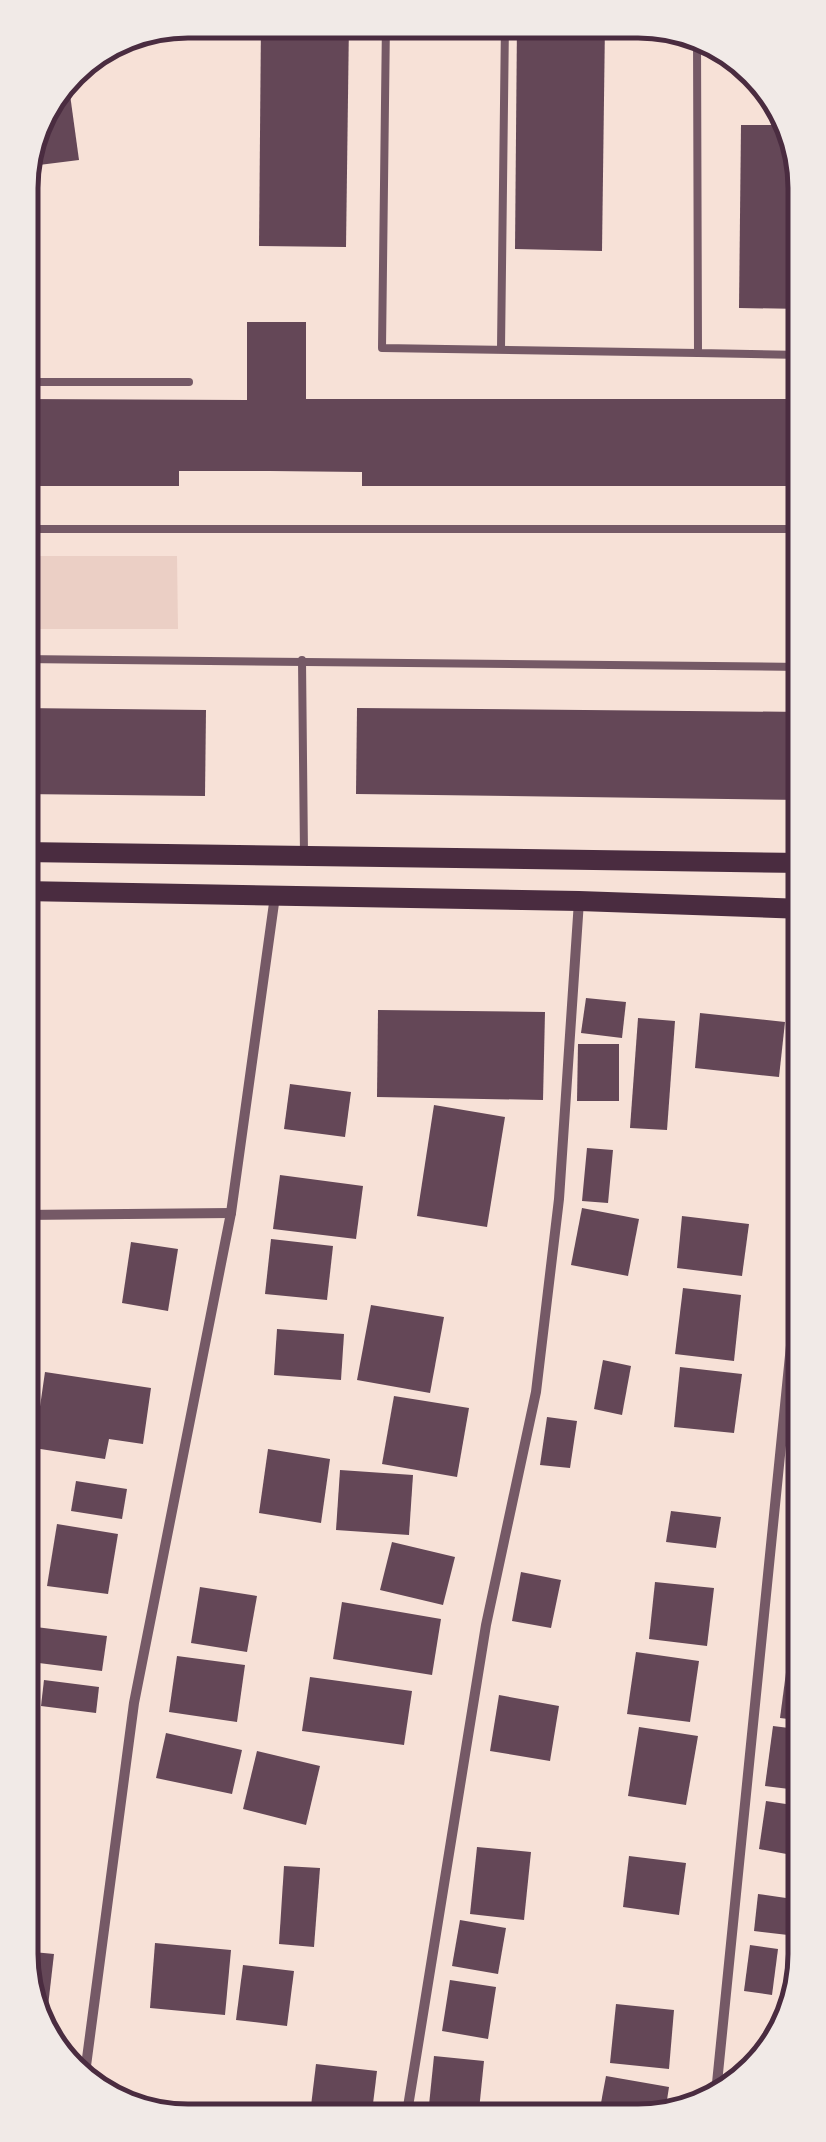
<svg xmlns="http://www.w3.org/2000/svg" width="826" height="2142" font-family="'Sofia Sans Condensed',sans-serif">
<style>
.green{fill:#ebcfc5}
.building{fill:#644757}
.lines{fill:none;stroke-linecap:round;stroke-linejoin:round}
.service{stroke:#755966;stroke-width:8}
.minor{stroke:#755966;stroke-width:10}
.secondary{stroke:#4a2c40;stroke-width:20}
.rim{fill:none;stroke:#4a2c40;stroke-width:5}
</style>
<rect width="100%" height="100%" fill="#f7e1d7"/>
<path class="green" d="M21,556H177L178,629H21Z"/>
<g class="building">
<path d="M261,21H349L346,247L259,246Z"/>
<path d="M517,22L605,23L602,251L515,249Z"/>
<path d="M68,80L79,160L23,167L38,113L62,81Z"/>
<path d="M741,125H787L803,154V309L739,308Z"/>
<path d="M247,322H306V399H803V486H362V472L270,471H179V486H21V399L247,400Z"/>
<path d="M21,708L206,710L205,796L21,794Z"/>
<path d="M357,708L804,712V800L356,794Z"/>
<path d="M586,998L626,1002L622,1038L581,1033Z"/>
<path d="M378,1010L545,1012L543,1100L377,1097Z"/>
<path d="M700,1013L785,1022L779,1077L695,1068Z"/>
<path d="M638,1018L675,1021L667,1130L630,1128Z"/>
<path d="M578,1044H619V1101H577Z"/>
<path d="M290,1084L351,1092L345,1137L284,1129Z"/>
<path d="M434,1105L505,1117L487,1227L417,1216Z"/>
<path d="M587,1148L613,1150L608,1203L582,1201Z"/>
<path d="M280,1175L363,1186L356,1239L273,1229Z"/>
<path d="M582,1208L639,1219L628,1276L571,1265Z"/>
<path d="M682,1216L749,1224L742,1276L677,1268Z"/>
<path d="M271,1239L333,1246L327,1300L265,1294Z"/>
<path d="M131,1242L178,1249L168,1311L122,1303Z"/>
<path d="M683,1288L741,1295L734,1361L675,1354Z"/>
<path d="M371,1305L444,1317L430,1393L357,1380Z"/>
<path d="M277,1329L344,1334L341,1380L274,1375Z"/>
<path d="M603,1360L631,1366L622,1415L594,1409Z"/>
<path d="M680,1367L742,1374L734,1433L674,1427Z"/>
<path d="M45,1372L151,1388L143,1444L109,1439L105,1459L34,1448Z"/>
<path d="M394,1396L469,1408L457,1477L382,1464Z"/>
<path d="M547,1417L577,1421L570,1468L540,1465Z"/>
<path d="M268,1449L330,1459L321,1523L259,1513Z"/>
<path d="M340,1470L413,1475L409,1535L336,1530Z"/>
<path d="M76,1481L127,1489L122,1519L71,1511Z"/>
<path d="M671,1511L721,1517L716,1548L666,1542Z"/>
<path d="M57,1524L118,1534L108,1594L47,1586Z"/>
<rect x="789" y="1533" width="16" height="51"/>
<path d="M392,1542L455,1557L443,1605L380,1590Z"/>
<path d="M521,1572L561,1580L551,1628L512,1621Z"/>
<path d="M655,1582L714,1588L707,1646L649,1639Z"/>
<path d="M200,1587L257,1596L247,1652L191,1643Z"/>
<path d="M342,1602L441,1619L432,1675L333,1659Z"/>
<path d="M36,1627L107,1636L102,1671L31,1662Z"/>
<path d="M792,1627L805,1629V1721L780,1718Z"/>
<path d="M636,1652L699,1661L690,1722L627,1714Z"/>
<path d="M177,1656L245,1665L237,1722L169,1712Z"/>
<path d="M310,1677L412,1691L404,1745L302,1731Z"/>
<path d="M44,1680L99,1687L96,1713L41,1706Z"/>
<path d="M499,1695L559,1706L550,1761L490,1751Z"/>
<path d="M773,1726L805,1730V1791L765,1786Z"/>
<path d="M639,1727L698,1736L686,1805L628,1796Z"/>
<path d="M166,1733L242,1750L232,1794L156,1778Z"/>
<path d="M257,1751L320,1766L306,1825L243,1809Z"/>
<path d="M766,1801L799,1806L792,1855L759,1849Z"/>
<path d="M477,1847L531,1852L524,1920L470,1914Z"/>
<path d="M629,1856L686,1863L679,1915L623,1907Z"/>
<path d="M284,1866L320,1868L314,1947L279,1944Z"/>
<path d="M758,1894L793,1899L788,1935L754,1931Z"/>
<path d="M460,1920L506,1928L498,1974L452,1966Z"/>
<path d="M155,1943L231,1950L225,2015L150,2008Z"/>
<path d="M750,1945L778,1949L772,1995L744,1991Z"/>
<path d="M23,1951L54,1954L47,2015L37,2014L23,1988Z"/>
<path d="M243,1965L294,1971L287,2026L236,2020Z"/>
<path d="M450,1980L496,1987L488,2039L442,2031Z"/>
<path d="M616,2004L674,2010L669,2069L610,2063Z"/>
<path d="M434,2056L484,2061L479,2110L429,2105Z"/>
<path d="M316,2064L377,2071L372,2112L311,2106Z"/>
<path d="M606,2076L669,2087L664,2119H598Z"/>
</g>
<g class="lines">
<g class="service">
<path d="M386,21L382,348L698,353"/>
<path d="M697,37L698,353L803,355"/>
<path d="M501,349L505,22"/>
<path d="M21,382H189"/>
<path d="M21,529H803"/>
<path d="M21,659L803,667"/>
<path d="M302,660L304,855"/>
</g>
<g class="minor">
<path d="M22,1215L231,1213"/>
<path d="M84,2081L134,1703L231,1213L275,896"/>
<path d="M716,2093L804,1216"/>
<path d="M406,2119L486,1625L536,1392L559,1199L579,901"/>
</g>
<g class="secondary">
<path d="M22,852L804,863"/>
<path d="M22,891L579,901L804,909"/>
</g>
</g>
<path d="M0 0H826V2142H0ZM188 38H638A150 150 0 0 1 788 188V1954A150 150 0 0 1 638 2104H188A150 150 0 0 1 38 1954V188A150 150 0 0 1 188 38Z" fill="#f1eae7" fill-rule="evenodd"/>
<path class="rim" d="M188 38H638A150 150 0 0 1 788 188V1954A150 150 0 0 1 638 2104H188A150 150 0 0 1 38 1954V188A150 150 0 0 1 188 38Z"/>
</svg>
